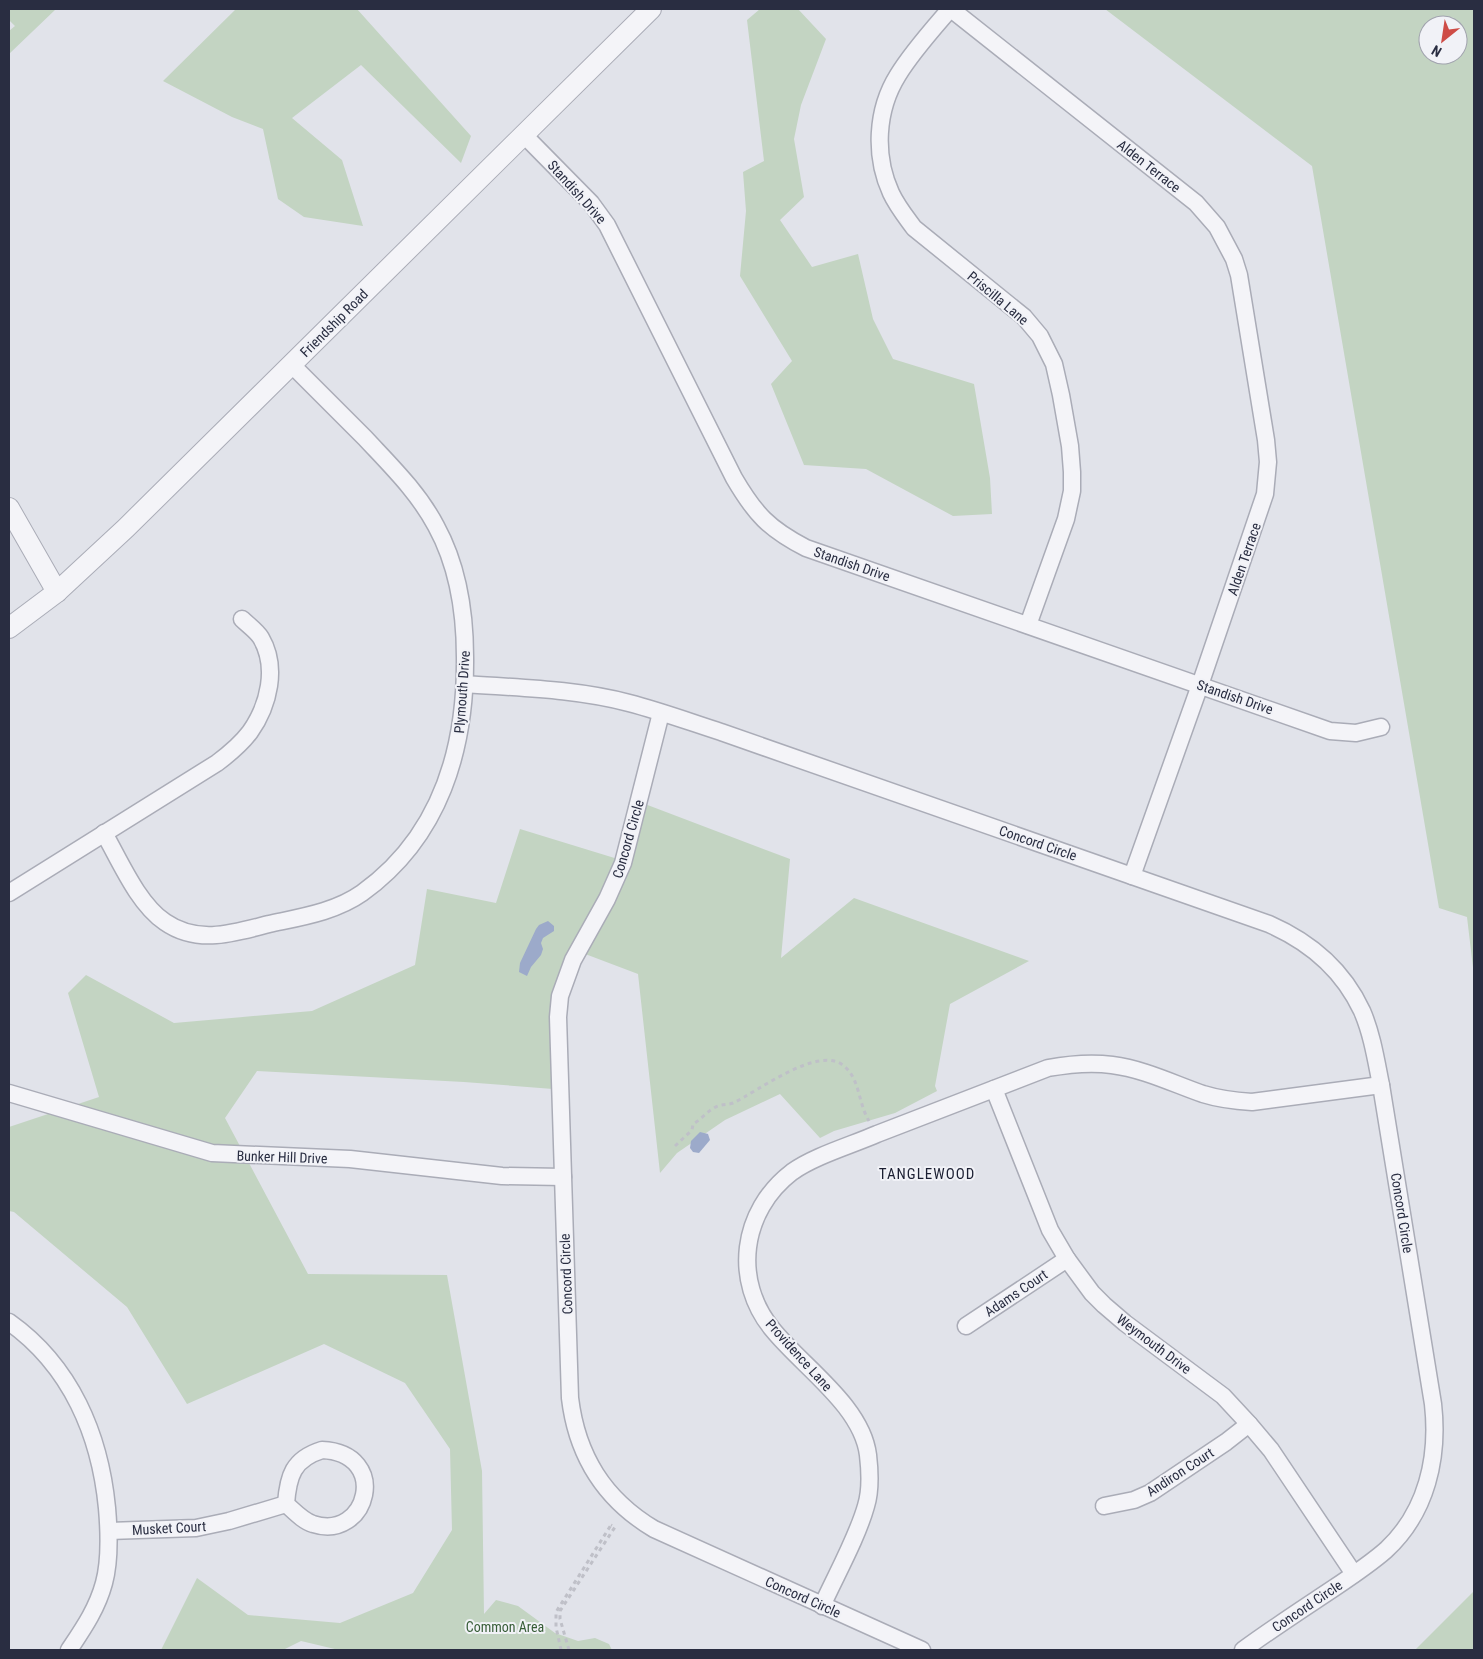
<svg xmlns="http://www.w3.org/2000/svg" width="1483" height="1659" font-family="'Roboto Condensed',sans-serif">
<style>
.green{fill:#c3d4c2;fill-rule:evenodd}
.water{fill:#9caaca}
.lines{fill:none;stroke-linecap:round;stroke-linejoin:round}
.minor-casing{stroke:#aaacb7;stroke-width:19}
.tertiary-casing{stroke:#aaacb7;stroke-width:22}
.path{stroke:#bfc0c8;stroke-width:3;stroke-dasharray:4 4;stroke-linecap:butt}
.minor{stroke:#f4f4f8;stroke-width:16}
.tertiary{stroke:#f4f4f8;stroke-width:20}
.labels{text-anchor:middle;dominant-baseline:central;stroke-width:4;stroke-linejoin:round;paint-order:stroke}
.street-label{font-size:14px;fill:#292d41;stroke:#f1f2f7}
.park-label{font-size:14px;fill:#375d37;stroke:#f1f2f7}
.neighbourhood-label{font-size:15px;letter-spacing:1px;fill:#1b1f32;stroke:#f1f2f7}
</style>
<rect width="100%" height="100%" fill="#e1e3ea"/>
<g class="green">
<path d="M9,9H56L9,54V31L15,26L9,20Z"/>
<path d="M236,9H357L471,136L461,163L361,65L292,118L342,160L363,226L304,217L278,199L263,129L232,117L163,81Z"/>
<path d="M760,9H798L826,39L801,105L794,139L804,197L780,220L812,267L858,254L873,319L893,359L974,384L990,478L992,514L953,516L866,469L804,465L771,384L792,361L740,276L746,211L743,172L764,161L747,20Z"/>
<path d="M1105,9H1474V976L1467,917L1439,908L1312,166ZM1428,25H1458V55H1428Z"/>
<path d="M637,801L790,859L781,958L854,898L1029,961L950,1004L935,1086L937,1091L895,1113L834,1131L820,1138L780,1094L725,1120L677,1153L660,1173L638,974L572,949L553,1089L464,1082L257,1071L225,1118L308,1274L447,1275L482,1471L484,1614L496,1600L518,1606L555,1633L578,1641L595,1638L609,1644L612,1650H339L301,1641L283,1650H161L197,1578L248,1615L340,1623L413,1593L452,1530L450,1449L405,1383L324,1344L187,1404L127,1307L14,1212L9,1211V1127L99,1097L68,993L86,975L174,1023L312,1011L415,965L427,889L496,903L520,829L621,860Z"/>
<path d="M1474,1591V1650H1415Z"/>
</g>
<g class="water">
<path d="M548,921L554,926V931L543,938L541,943L543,949L541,955L531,967L527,976L519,972L520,963L536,929L539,925Z"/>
<path d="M700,1132L708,1134L710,1140L699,1153L693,1152L690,1148L691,1141Z"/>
</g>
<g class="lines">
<defs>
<g id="minor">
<path d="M950,9C932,30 912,52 898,75C876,110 874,156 891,193C897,206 906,217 914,228L1024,317L1040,336L1054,364L1061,395L1070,446L1072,472V491L1066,519L1028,625"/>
<path d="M951,9L1196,203L1217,227L1234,259L1239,275L1266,440L1268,462L1265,494L1200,685L1132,876"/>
<path d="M524,135L591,203L607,225L734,478C755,514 769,529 806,548L1330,731L1356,733L1381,727"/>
<path d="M465,684C520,688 576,689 629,703C660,711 690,722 721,732L1269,924C1310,942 1343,970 1362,1011C1372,1034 1376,1060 1381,1085L1433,1404C1439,1457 1427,1512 1386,1550C1370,1564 1352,1576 1334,1588C1304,1608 1273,1628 1243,1650"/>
<path d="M661,713L623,863L607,899L573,960L560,996L558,1017L570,1398C577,1456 604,1499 654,1529L922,1650"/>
<path d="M104,833C120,861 138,904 165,922C198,945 234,933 269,924C301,917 335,912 362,893C440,837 466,749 465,657C465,612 458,566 436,526C418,492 391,466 365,438C341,414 316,389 292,365"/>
<path d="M9,893L217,763C229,754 241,744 250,732C269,705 278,667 261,638C257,631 248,625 242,619"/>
<path d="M994,1089L1050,1230L1067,1259L1092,1293L1104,1305L1125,1323L1223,1396L1249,1424L1271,1450L1354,1574"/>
<path d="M9,1093L212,1153L350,1159L502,1176L563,1177"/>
<path d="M9,1322C71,1366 100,1435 107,1508C109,1531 110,1561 104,1583C97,1609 83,1629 69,1650"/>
<path d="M966,1326L1067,1259"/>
<path d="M322,1450C391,1453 368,1542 313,1524C303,1521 294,1511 286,1504C288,1476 293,1459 322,1450Z"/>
<path d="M1104,1506L1134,1500L1150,1493L1226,1442L1249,1424"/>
<path d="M109,1531L196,1528L229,1521L286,1504"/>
<path d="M822,1606C836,1575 857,1538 866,1506C871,1490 870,1472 868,1455C862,1406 803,1367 773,1330C732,1281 741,1211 792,1172C814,1156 852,1145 877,1134C934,1112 991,1090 1048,1068C1070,1064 1091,1062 1112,1065C1144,1069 1174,1084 1203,1094C1219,1099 1236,1101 1252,1102L1381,1085"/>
</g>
<g id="tertiary">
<path d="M9,508L57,592"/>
<path d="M9,628L57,592L126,528L651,9"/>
</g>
</defs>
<use href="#minor" class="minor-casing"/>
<use href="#tertiary" class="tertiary-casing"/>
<g class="path">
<path d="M675,1146L692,1130L693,1124C702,1119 709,1109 718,1106C723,1104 728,1105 733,1103C757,1092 819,1044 844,1066C860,1079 858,1103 869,1121"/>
<path d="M561,1650L556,1627V1612L611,1525"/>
<path d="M569,1650L560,1619V1611L615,1527L611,1525"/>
</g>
<use href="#minor" class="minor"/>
<use href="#tertiary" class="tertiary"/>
</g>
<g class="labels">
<g class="street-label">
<text transform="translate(1149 166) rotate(38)">Alden Terrace</text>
<text transform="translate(577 192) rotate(48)">Standish Drive</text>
<text transform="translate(998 298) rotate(40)">Priscilla Lane</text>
<text transform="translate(334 323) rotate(-45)">Friendship Road</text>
<text transform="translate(1244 559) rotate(-71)">Alden Terrace</text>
<text transform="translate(852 564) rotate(19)">Standish Drive</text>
<text transform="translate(462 692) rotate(-86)">Plymouth Drive</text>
<text transform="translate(1235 697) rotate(19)">Standish Drive</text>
<text transform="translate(628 839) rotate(-74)">Concord Circle</text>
<text transform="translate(1038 843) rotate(19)">Concord Circle</text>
<text transform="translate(282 1157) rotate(2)">Bunker Hill Drive</text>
<text transform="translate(1402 1213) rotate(81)">Concord Circle</text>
<text transform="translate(566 1274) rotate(-92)">Concord Circle</text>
<text transform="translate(1016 1293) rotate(-34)">Adams Court</text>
<text transform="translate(1154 1344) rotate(37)">Weymouth Drive</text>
<text transform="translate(799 1355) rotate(48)">Providence Lane</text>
<text transform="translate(1180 1472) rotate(-33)">Andiron Court</text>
<text transform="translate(169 1528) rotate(-3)">Musket Court</text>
<text transform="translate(803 1597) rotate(24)">Concord Circle</text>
<text transform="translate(1307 1606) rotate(-34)">Concord Circle</text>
</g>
<g class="park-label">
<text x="505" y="1627">Common Area</text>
</g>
<g class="neighbourhood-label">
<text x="927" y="1174">TANGLEWOOD</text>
</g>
</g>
<rect width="1483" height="1659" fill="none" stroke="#292d41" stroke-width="20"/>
<g transform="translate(1443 40) rotate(210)"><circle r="24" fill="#f1f2f7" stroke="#a1a3ae"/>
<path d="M0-4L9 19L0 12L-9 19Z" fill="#ce4c46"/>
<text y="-8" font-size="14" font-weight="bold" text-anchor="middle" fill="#292d41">N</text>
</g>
</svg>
